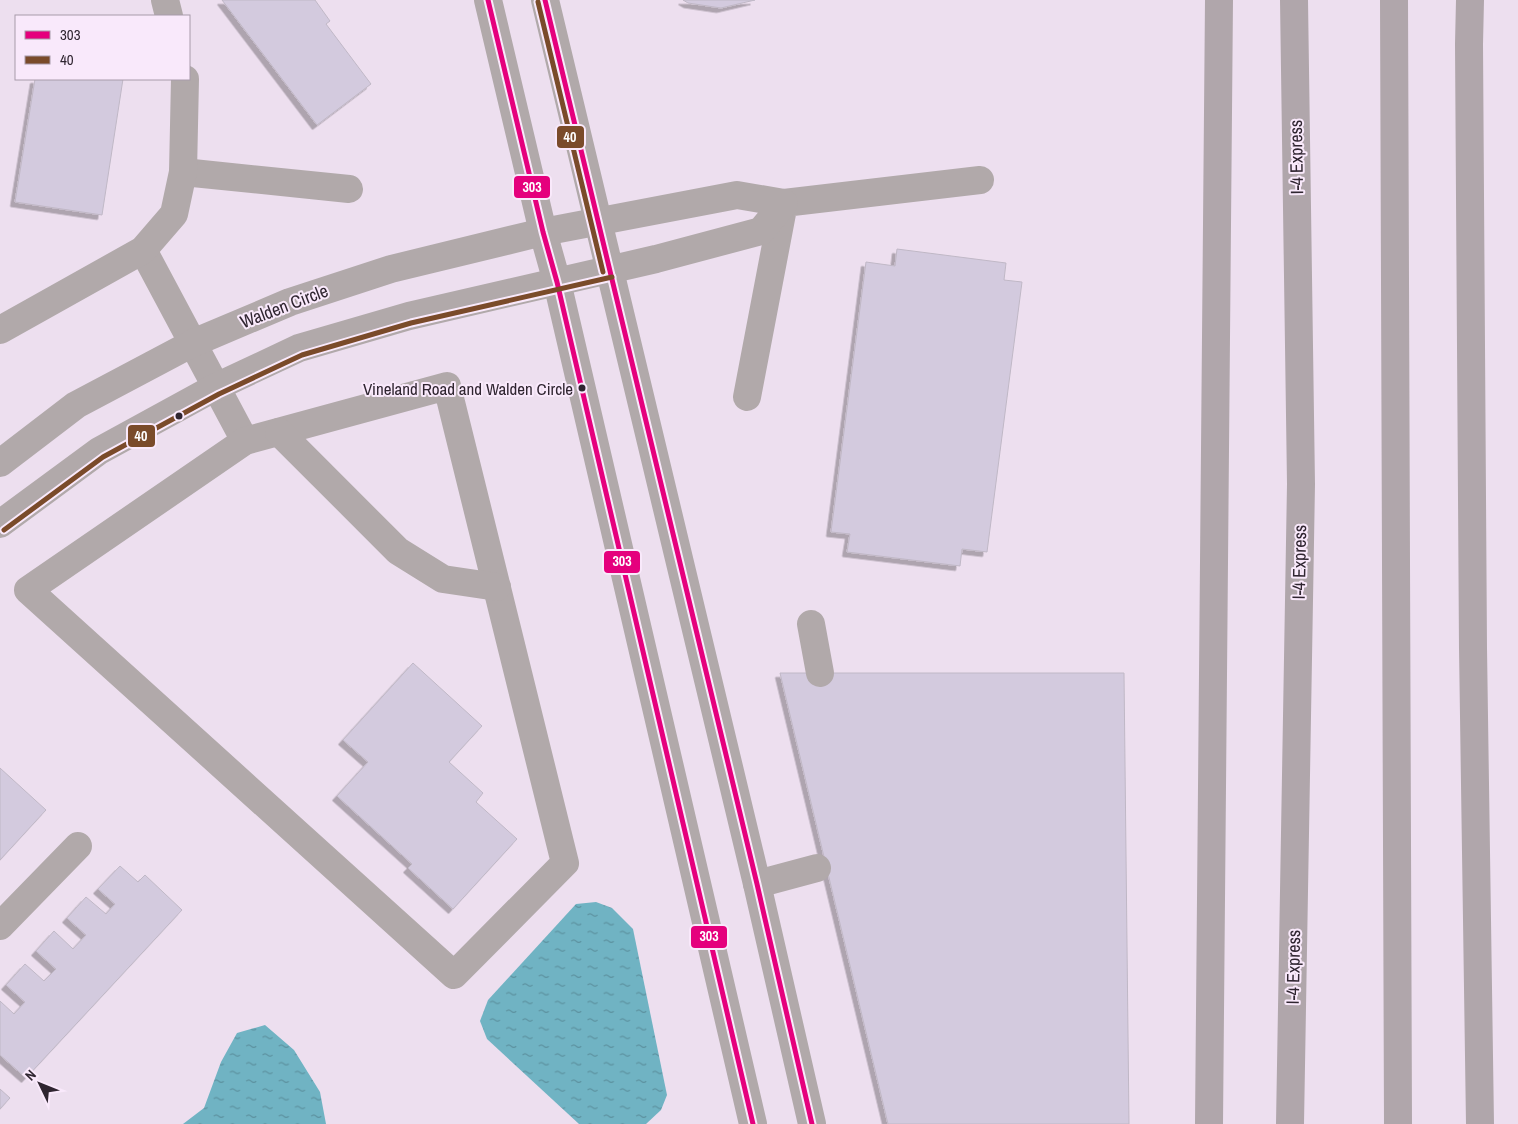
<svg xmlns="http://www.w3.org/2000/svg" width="1518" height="1124" font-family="'Archivo Narrow',sans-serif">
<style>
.water{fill:url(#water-ripples)}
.building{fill:#d3cade;stroke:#c0b8c6;filter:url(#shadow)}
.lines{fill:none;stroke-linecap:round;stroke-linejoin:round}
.minor{stroke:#b1a9aa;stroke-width:28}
.highway{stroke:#b0a6ab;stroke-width:28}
.bus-1-casing{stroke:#f9e9fb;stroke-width:9}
.bus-2-casing{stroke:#f9e9fb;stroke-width:9}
.bus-1{stroke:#e5007d;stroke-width:5}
.bus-2{stroke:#7a4b2a;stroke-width:5}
.bus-dot{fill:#2f2530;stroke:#f9e9fb;stroke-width:2}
.labels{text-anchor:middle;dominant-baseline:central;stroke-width:4;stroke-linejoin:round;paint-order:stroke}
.bus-label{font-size:17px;fill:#2f2530;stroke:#f9e9fb;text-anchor:end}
.street-label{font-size:18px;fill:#2f2530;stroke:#f9e9fb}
.line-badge{stroke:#f9e9fb;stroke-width:2}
.badge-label{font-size:14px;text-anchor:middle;font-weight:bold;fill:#fff}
</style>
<defs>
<pattern id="water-ripples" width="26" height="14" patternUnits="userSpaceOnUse" patternTransform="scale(1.25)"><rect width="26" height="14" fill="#70b3c3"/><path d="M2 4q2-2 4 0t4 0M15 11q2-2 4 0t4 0" fill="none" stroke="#5c919f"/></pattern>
<filter id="shadow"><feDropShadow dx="-4.5" dy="4.5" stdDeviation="0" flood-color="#0004"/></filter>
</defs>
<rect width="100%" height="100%" fill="#eddfef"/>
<g class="water">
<path d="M596,902L612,908L633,929L667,1095L661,1110L646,1124H579L487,1039L480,1021L488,1000L576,904Z"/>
<path d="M265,1025L294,1050L320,1092L326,1124H183L204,1108L221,1062L237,1033Z"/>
</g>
<g class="building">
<path d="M222,0H315L330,21L326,24L371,84L317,125Z"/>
<path d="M683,0H755L721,8L688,3Z"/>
<path d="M35,79H123L102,215L15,202Z"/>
<path d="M897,249L1006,263L1004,280L1022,282L987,552L962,549L960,566L847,552L850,534L831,532L866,262L895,266Z"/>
<path d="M413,663L482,726L449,762L483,793L476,802L517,839L453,909L408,868L412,864L337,796L368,762L343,740Z"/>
<path d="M780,673H1124L1129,1124H888Z"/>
<path d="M0,768L46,810L0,860Z"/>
<path d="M120,866L138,882L145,875L182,910L26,1078L0,1055V1001L14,1014L25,1002L6,985L25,964L44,981L56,969L36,951L54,931L73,949L86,935L67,918L86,897L106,914L115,904L98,889Z"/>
<path d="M0,1089L10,1098L0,1109Z"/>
</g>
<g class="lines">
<g class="minor">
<path d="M165,0L169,16"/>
<path d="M488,0L543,232L557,282L753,1124"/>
<path d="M545,0L757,884L812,1124"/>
<path d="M183,172L349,189"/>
<path d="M143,250L245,441"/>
<path d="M0,330L143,250L174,214L183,172L185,79"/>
<path d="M447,386L565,863L454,975L28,590L245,441Z"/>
<path d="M747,397L784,203L980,180"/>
<path d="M279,432L398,551L443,579L497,587"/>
<path d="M0,463L76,405L193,343L290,302L391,269L543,232L737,195L784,203L761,231L656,259L409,316L299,348L216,387L99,451L0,524"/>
<path d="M811,624L820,673"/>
<path d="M757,884L817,868"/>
<path d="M0,926L78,846"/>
</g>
<g class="highway">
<path d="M1394,0L1398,1124"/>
<path d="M1470,0L1469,44L1473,648L1480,1124"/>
<path d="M1209,1124L1219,0"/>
<path d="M1290,1124L1301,484L1294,0"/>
</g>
<defs>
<g id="bus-1">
<path d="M488,0L543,232L557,282L753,1124"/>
<path d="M545,0L757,884L812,1124"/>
</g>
<g id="bus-2">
<path d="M538,2L603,272"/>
<path d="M4,530L103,457L219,394L302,355L411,323L612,277"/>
</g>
</defs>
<use href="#bus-1" class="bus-1-casing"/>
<use href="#bus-2" class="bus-2-casing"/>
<use href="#bus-1" class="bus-1"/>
<use href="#bus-2" class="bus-2"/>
</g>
<g class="bus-dot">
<circle cx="582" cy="388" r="4.5"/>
<circle cx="179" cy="416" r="4.5"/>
</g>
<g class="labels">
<g class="bus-label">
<text x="573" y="388">Vineland Road and Walden Circle</text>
</g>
<g class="street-label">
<text transform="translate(1296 157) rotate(-91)">I-4 Express</text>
<text transform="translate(284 306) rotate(-21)">Walden Circle</text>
<text transform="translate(1299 562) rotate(-89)">I-4 Express</text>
<text transform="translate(1293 967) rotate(-89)">I-4 Express</text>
</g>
</g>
<g class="line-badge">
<rect x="556" y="125" width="29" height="24" rx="5" fill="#7a4b2a"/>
<rect x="513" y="175" width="38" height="24" rx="5" fill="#e5007d"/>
<rect x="127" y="424" width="29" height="24" rx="5" fill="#7a4b2a"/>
<rect x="603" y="550" width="38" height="24" rx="5" fill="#e5007d"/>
<rect x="690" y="925" width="38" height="24" rx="5" fill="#e5007d"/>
</g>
<g class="badge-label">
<text x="570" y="142">40</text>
<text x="532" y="192">303</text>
<text x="141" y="441">40</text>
<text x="622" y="566">303</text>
<text x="709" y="941">303</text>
</g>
<rect x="15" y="15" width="175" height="65" fill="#f9e9fb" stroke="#a89baa"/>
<rect x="25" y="31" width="25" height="8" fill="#e5007d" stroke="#a89baa"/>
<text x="60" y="40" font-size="15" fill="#2f2530">303</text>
<rect x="25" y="56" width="25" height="8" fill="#7a4b2a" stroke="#a89baa"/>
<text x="60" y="65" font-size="15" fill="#2f2530">40</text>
<g transform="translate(40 1084) rotate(313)" stroke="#f9e9fb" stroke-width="4" paint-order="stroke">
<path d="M0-4L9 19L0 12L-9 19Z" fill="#2f2530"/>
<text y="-8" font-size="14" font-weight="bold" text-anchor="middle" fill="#2f2530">N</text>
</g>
</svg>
